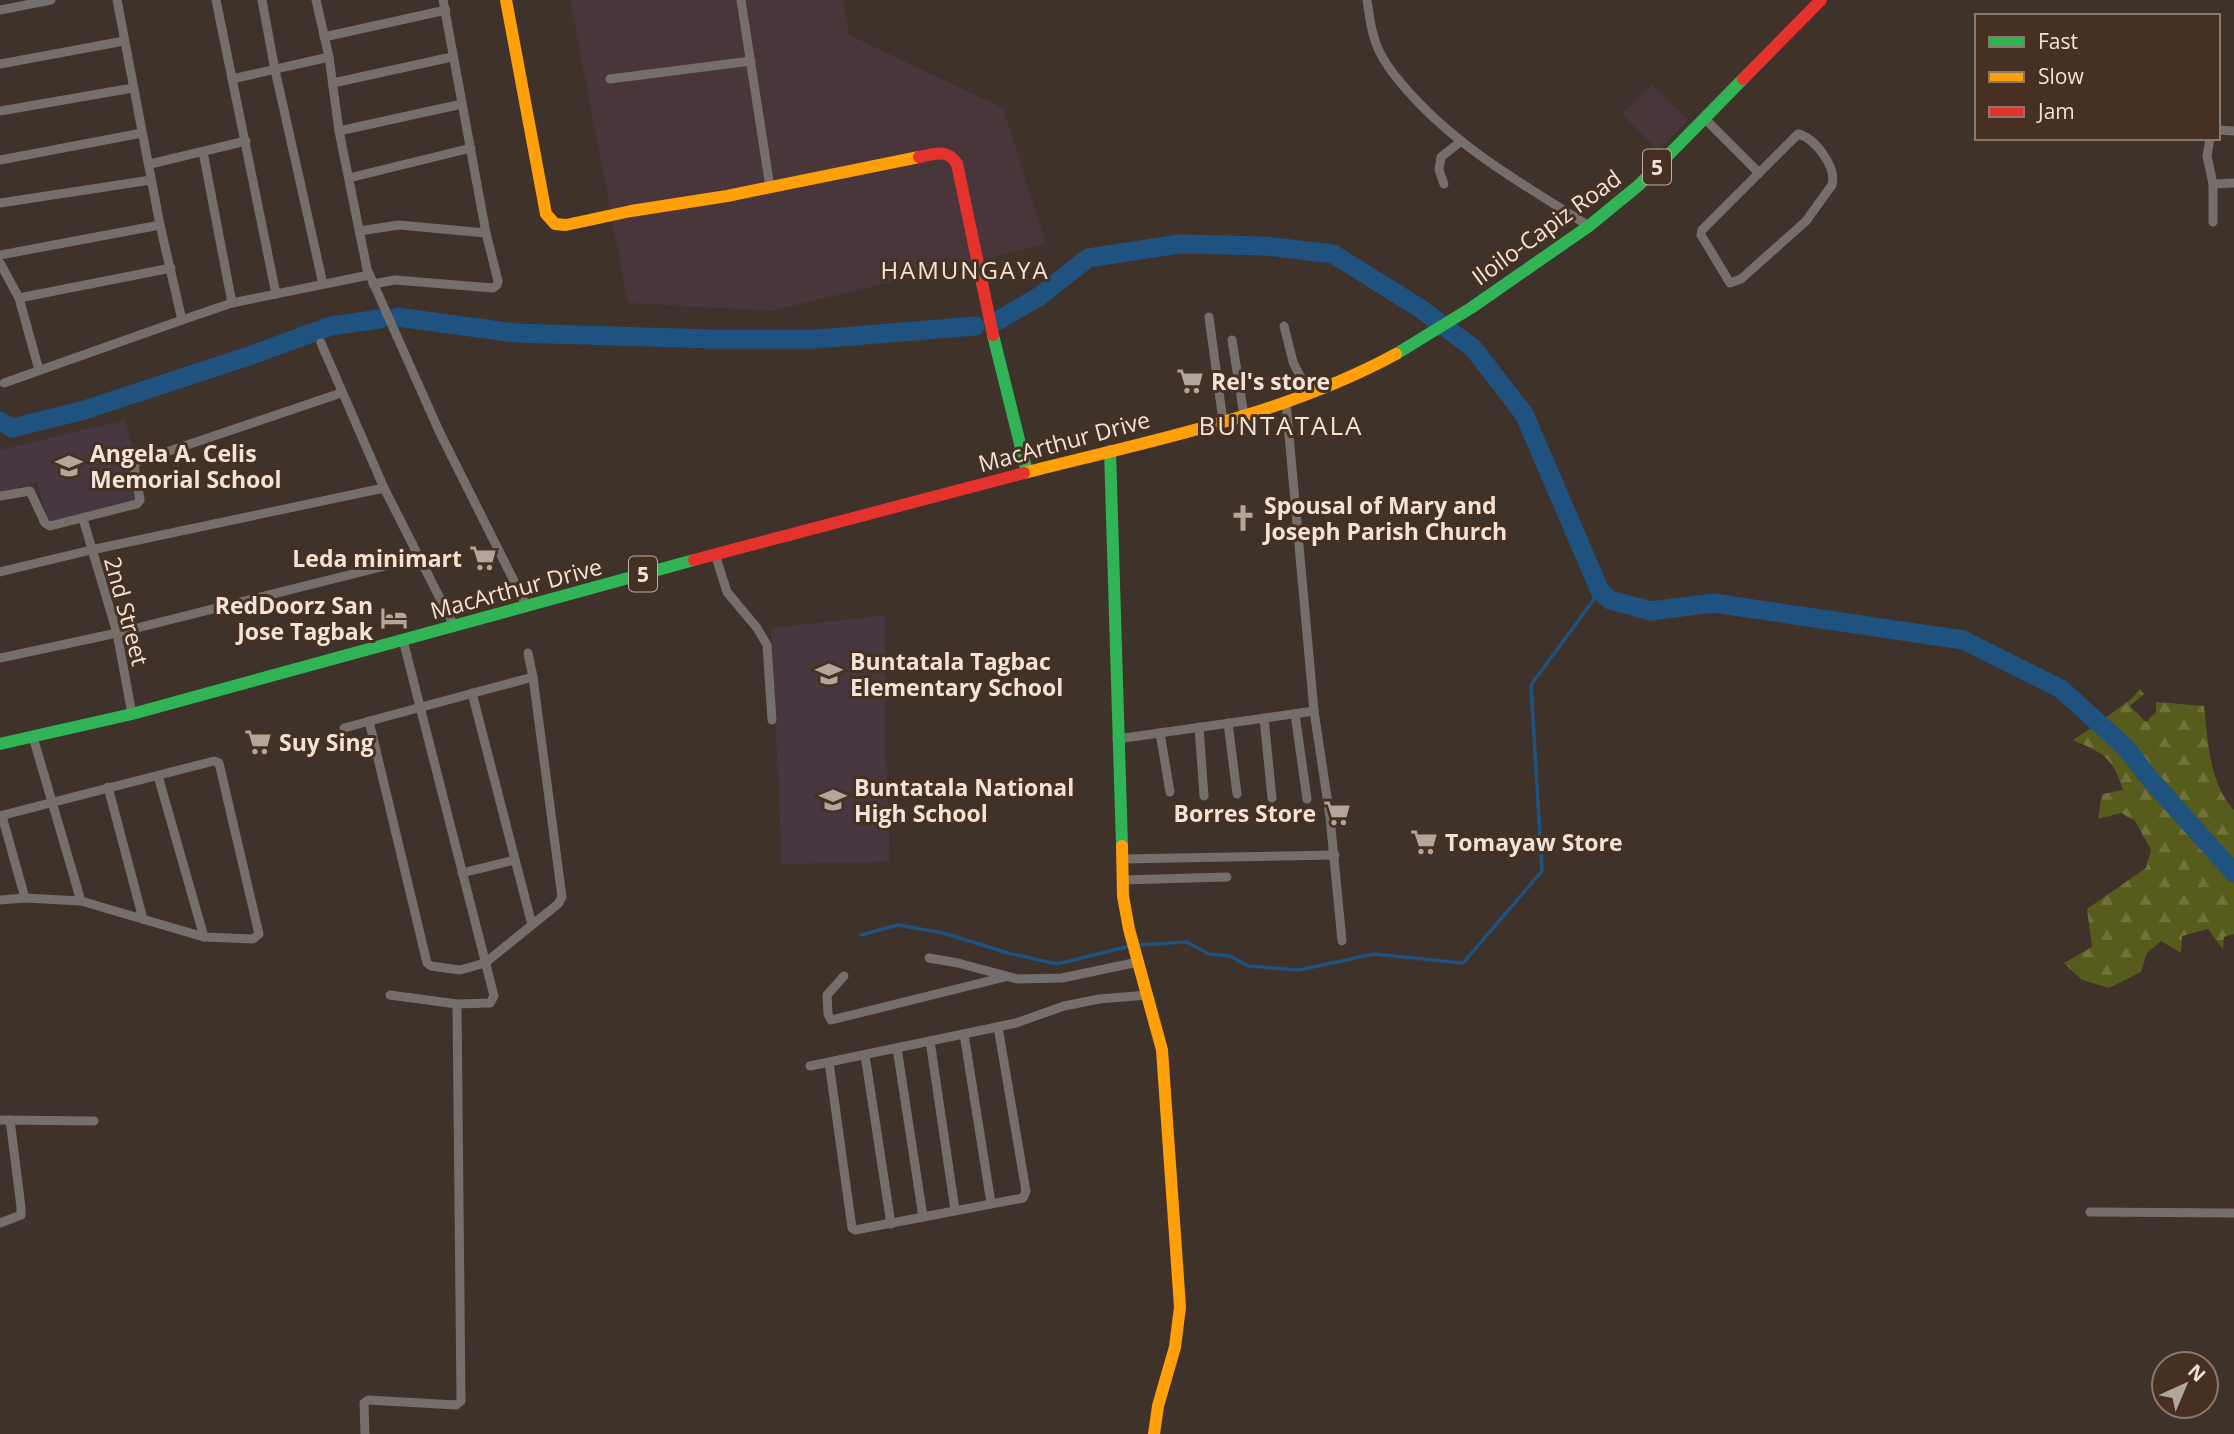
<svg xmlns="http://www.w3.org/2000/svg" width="2234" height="1434" font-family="'Open Sans',sans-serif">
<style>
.commercial{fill:#48363b}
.education{fill:#463740}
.forest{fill:url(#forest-firs)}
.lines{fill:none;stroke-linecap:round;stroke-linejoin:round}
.stream{stroke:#20527f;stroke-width:3.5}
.river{stroke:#20527f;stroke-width:19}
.street{stroke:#756e6b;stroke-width:9}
.fast{stroke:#30b455;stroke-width:12}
.slow{stroke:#ff9f0a;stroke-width:12}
.jam{stroke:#e5322d;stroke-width:12}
.labels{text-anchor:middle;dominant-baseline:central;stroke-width:6;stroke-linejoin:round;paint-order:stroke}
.shield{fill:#463022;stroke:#beada3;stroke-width:2}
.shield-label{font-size:21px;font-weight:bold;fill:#f1e3da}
.street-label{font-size:23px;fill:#f1e3da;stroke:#463022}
.poi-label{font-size:23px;font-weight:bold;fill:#f1e3da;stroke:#463022;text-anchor:start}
.neighbourhood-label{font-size:24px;letter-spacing:2px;fill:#f1e3da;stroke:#463022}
.quarter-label{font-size:26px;letter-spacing:2px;fill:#f1e3da;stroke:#463022}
</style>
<defs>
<pattern id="forest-firs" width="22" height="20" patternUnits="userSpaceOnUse" patternTransform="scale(1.75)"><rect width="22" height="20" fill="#575b1c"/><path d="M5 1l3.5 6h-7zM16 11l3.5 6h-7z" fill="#70723c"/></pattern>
</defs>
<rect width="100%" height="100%" fill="#3e322a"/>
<g class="commercial">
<path d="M570,0H843L849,35L1003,108L1046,244L772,311L628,303Z"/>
<path d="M1652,85L1688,120L1658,150L1622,114Z"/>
</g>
<g class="education">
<path d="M125,420L146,498L49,524L37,482L0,493V450Z"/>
<path d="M886,615L885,729L890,862L782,864L771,628Z"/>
</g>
<g class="forest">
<path d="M2140,689L2144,694L2130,706L2146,722L2156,712V702L2204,706C2208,740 2209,784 2234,810V866L2146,765L2102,720L2130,700Z"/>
<path d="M2096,725L2114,739L2234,878V934L2224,937L2223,949L2208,929L2182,936L2181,953L2161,941L2147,953L2141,972L2109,988L2082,980L2064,963L2092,947L2087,909L2146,868L2151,850L2135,821L2121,813L2098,819L2102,794L2123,790C2112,756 2104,754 2073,740Z"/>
</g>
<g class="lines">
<g class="stream">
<path d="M861,935L898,925L943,933L1008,953L1057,964L1130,946"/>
<path d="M1138,945L1187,942L1209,954L1230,956L1248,966L1299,970L1374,954L1463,963L1542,871L1531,685L1600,591"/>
</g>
<g class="river">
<path d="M397,317L515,333L712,339H817L975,326"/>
<path d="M997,321L1040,296L1088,258L1180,244L1266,246L1333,254L1421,309L1473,348L1524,414L1600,591L1610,600L1651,611L1713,603L1963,640L2061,689L2125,747L2151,780L2234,873"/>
<path d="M0,421L12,428L81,411L246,357L331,326L380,319"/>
</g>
<g class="street">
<path d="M117,0L160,225L182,320L232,303L369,275"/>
<path d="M216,0L276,294"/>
<path d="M262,0L275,70L323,284"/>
<path d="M316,0L329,57L339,131L367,269L439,431L527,607"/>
<path d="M741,0L770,187"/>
<path d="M1367,0C1369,12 1370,25 1374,37C1378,54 1390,70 1401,83C1452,145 1523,184 1589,226"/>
<path d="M0,10L51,0"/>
<path d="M324,37L446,10"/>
<path d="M0,64L124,41"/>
<path d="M232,79L329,57"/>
<path d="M610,79L751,61"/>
<path d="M333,83L452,57"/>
<path d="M0,111L133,88"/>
<path d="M1705,119L1759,173"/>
<path d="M2218,130L2234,131"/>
<path d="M339,131L462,104"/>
<path d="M1798,134C1815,138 1837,167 1832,185L1806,221L1741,279L1730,283L1701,235L1702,230Z"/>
<path d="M2210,138L2207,156L2213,184V222"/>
<path d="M203,152L232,303"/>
<path d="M0,160L142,133"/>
<path d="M150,164L246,141"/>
<path d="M349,178L471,148"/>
<path d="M1444,184L1439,170L1441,157L1460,142"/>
<path d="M2213,184L2234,183"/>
<path d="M0,203L151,180"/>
<path d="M359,231L399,225L486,233"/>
<path d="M0,255L160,225"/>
<path d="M0,263L19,298L39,370"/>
<path d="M373,284L395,280L493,288L497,285L498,281L486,233L443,0"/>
<path d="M19,298L171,268"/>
<path d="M1209,317L1223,421"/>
<path d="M1284,326L1293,362L1308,392"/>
<path d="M1232,340L1244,415"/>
<path d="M321,343L384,488L454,626"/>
<path d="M4,383L182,320"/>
<path d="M1286,402L1314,711L1330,817L1342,941"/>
<path d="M0,496L30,491L45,523L50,526L137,504L140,500L134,465L137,462L341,393"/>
<path d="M83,519L117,633L132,714"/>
<path d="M715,554L727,592L757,628L767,645L772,720"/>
<path d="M0,572L91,550L384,488"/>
<path d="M0,658L117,633L417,558"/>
<path d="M472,693L532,925"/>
<path d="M1295,714L1307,799"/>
<path d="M1264,718L1272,798"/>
<path d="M369,721L427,963L431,966L460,970L485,963L558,904L562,897L533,677L528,653"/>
<path d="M1228,723L1237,794"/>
<path d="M1199,727L1204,796"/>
<path d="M344,728L533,677"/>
<path d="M1160,733L1170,792"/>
<path d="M33,737L81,901"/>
<path d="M1117,739L1314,711"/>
<path d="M158,776L204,937"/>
<path d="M108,787L143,919"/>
<path d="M0,816L214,761L219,763L259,934L253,939L204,937L81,901L25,898L0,900"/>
<path d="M2,816L25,898"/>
<path d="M1122,859L1335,855"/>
<path d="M462,873L515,860"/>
<path d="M1122,880L1227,877"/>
<path d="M929,958L958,963L1017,979L1062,978L1138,962"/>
<path d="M844,976L827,995L828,1014L831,1020L1005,977"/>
<path d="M390,995L457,1004"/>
<path d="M964,1034L991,1203"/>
<path d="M930,1041L955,1210"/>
<path d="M897,1048L923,1217"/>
<path d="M865,1055L891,1224"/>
<path d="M829,1062L852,1228L855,1230L1023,1198L1026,1191L998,1027"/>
<path d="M810,1066L1016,1023L1064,1006L1099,999L1148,995"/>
<path d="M0,1120L94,1121"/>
<path d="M2090,1212L2234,1213"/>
<path d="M0,1223L21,1215V1207L10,1120"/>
<path d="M365,1434L364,1403L368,1400L456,1405L461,1401L457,1004L490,1003L494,996L403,640"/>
</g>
<g class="fast">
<path d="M993,335L1027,472"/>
<path d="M1396,354L1471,308L1589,226L1639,185L1743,79"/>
<path d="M1110,451L1122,846"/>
<path d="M0,744L132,714L694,560"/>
</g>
<g class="slow">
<path d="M506,0L546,214L555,224L566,225L631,211L727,196L919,157"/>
<path d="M1024,473C1149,441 1282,416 1396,354"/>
<path d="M1122,846L1123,896L1129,929L1162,1050L1180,1307L1175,1347L1158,1406L1154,1434"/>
</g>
<g class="jam">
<path d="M1743,79L1821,0"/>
<path d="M919,157C935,154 947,148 957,164L993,335"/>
<path d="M694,560L1024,473"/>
</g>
</g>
<defs>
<symbol id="supermarket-bare" viewBox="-9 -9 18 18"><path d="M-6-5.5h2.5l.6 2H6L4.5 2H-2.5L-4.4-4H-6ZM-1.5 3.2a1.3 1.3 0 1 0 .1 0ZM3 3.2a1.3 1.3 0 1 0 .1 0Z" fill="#b2a59c" stroke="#463022" stroke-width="2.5" paint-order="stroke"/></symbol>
<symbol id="school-bare" viewBox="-9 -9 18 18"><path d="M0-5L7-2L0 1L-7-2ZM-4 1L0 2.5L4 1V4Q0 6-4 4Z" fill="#b2a59c" stroke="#463022" stroke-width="2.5" paint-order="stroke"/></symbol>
<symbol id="church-bare" viewBox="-9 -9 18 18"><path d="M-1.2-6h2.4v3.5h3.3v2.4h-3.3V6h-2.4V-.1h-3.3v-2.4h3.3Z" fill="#b2a59c" stroke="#463022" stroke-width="2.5" paint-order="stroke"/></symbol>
<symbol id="hotel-bare" viewBox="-9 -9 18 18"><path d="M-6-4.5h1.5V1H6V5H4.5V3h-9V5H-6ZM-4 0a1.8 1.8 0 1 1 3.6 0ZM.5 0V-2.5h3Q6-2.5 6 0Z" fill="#b2a59c" stroke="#463022" stroke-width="2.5" paint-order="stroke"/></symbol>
</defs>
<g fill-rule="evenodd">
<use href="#supermarket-bare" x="1171" y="362" width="38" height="38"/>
<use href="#school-bare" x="50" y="447" width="38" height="38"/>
<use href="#church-bare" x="1224" y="499" width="38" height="38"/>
<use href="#supermarket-bare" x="464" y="539" width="38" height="38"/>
<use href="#hotel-bare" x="375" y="599" width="38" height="38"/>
<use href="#school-bare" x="810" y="655" width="38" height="38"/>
<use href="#supermarket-bare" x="239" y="723" width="38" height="38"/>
<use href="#school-bare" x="814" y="781" width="38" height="38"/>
<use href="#supermarket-bare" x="1318" y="794" width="38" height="38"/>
<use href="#supermarket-bare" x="1405" y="823" width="38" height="38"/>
</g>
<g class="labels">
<g class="shield">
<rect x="1643" y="149.5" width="28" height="35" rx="5"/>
<rect x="629" y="556.5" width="28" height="35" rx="5"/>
</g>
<g class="shield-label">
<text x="1657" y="167">5</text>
<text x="643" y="574">5</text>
</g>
<g class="street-label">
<text transform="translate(1546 227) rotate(-36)">Iloilo-Capiz Road</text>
<text transform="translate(1064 441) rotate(-15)">MacArthur Drive</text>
<text transform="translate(516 588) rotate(-15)">MacArthur Drive</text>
<text transform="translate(127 611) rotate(75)">2nd Street</text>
</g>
<g class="poi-label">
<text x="1211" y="381">Rel's store</text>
<text x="90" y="453">Angela A. Celis<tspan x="90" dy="26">Memorial School</tspan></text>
<text x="1264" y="505">Spousal of Mary and<tspan x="1264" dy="26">Joseph Parish Church</tspan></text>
<text x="462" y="558" text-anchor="end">Leda minimart</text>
<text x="373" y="605" text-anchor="end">RedDoorz San<tspan x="373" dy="26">Jose Tagbak</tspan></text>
<text x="850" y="661">Buntatala Tagbac<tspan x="850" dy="26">Elementary School</tspan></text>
<text x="279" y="742">Suy Sing</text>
<text x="854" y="787">Buntatala National<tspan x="854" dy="26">High School</tspan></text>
<text x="1316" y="813" text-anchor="end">Borres Store</text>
<text x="1445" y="842">Tomayaw Store</text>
</g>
<g class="neighbourhood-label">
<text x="965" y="269">HAMUNGAYA</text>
</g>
<g class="quarter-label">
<text x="1281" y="425">BUNTATALA</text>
</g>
</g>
<rect x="1975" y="14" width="245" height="126" fill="#463022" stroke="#8a786c" stroke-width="2"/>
<rect x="1989" y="37" width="35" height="10" fill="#30b455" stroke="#8a786c" stroke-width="2"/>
<text x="2038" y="49" font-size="21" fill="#f1e3da">Fast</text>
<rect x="1989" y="72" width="35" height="10" fill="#ff9f0a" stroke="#8a786c" stroke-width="2"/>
<text x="2038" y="84" font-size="21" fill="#f1e3da">Slow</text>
<rect x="1989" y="107" width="35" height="10" fill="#e5322d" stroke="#8a786c" stroke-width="2"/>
<text x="2038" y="119" font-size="21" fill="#f1e3da">Jam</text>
<g transform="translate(2185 1385) rotate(44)"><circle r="33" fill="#463022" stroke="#8a786c" stroke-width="2"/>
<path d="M0-5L12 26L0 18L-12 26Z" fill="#b2a59c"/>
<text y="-10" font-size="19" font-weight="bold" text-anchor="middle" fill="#f1e3da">N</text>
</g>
</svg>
